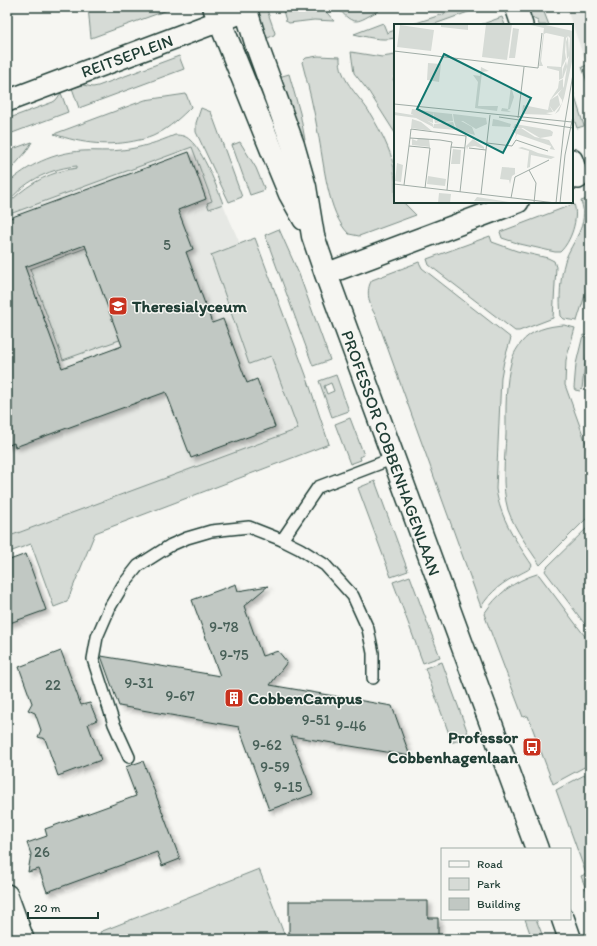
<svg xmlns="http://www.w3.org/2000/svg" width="597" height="946" font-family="Itim,sans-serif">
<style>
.built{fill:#e6e8e4}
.green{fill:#d6dbd6;stroke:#7a8c85;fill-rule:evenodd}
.building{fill:#c1c8c3;stroke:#1f3d34;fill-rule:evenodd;filter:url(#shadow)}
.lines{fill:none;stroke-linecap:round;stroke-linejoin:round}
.lane-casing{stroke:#1f3d34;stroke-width:14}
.street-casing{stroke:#1f3d34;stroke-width:24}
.secondary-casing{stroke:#1f3d34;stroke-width:25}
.lane{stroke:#f6f6f2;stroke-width:11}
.street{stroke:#f6f6f2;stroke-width:21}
.secondary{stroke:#f6f6f2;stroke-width:22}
.labels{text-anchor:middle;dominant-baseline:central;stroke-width:3;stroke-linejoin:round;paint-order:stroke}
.number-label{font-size:15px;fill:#486058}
.street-label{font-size:17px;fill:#1f3d34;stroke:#f6f6f2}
.poi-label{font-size:17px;font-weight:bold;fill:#1f3d34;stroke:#f6f6f2;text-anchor:start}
.inset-road{fill:none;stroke:#a0aca6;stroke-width:1}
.view{fill:#0f766e;fill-opacity:0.15;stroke:#0f766e;stroke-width:2}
.inset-edge{fill:none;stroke:#1f3d34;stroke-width:2}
</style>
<defs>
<filter id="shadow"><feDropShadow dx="3.5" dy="3.5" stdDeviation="2" flood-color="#0004"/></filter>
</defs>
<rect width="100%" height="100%" fill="#f6f6f2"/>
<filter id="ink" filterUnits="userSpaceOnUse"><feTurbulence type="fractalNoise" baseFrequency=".025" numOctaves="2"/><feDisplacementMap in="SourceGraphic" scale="8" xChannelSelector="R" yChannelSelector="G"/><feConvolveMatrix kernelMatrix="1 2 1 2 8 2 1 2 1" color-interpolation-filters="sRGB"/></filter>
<g filter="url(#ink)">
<g class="built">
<path d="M566,7H590V74Z"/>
<path d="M192,147L212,201L209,209L223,204L240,244L211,255L249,364L271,356L299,429L7,537V215Z"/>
</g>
<g class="green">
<path d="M88,7H172L173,8L91,38Z"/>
<path d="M256,7H266L275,33L274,35L268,38L266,37Z"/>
<path d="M282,7H322L334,21L314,20L289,23L286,21Z"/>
<path d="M337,7H377L378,11C357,22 355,28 337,7Z"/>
<path d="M465,7H482L432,25H410Z"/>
<path d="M530,7H542L549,25H539L538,21L530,17L527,8Z"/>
<path d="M502,17L505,25H480Z"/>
<path d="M383,23L387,33L395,30V38C381,41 367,37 354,34Z"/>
<path d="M351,52L382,57L395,55V78L393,79L395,83V133L369,92L354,73Z"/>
<path d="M179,56L184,69L79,108L72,88L83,85L93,87L98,86Z"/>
<path d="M318,56L340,57C339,78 357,94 368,110C375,122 383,135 388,148C396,165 395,184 395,202H403L416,215L359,236L349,234C327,213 324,162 318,133C314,109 308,85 302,62L306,58Z"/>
<path d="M590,64V90L582,67Z"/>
<path d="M289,74L300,113L305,140L303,142L279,77Z"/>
<path d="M572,88L584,126L577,128L572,113Z"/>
<path d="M61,93L68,112L7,135V119L53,102L56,100Z"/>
<path d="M186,94L191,107C181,117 169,128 157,134C152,137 145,139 139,140C110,147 82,144 54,134L145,100Z"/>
<path d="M201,108L211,112L242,197L229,202L196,132V123Z"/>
<path d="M175,135C181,135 186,136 190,140C203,151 217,187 223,204L209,209L207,203L212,201L192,147L7,215V184C28,165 53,153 82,151C95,150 108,152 122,150C141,148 158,142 175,135ZM77,166V168C53,171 30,182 12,200L11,199C26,180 53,168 77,166Z"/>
<path d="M32,142L26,152L7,174V151Z"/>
<path d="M240,142L256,168L265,190L250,195L232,145Z"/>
<path d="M590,198V279L577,321L564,319L561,316C559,299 560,278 565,261C572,241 590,225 581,201Z"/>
<path d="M574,204C579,218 571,242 560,252H555L520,244L502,238L500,232Z"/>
<path d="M279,229L299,274L330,360L313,366L265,235Z"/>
<path d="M490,236L492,242L517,251L548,258L554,261L556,267L553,318L519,331H515L429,265L427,259Z"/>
<path d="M255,238L306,375L329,444L95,533L67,602L54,607L31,544L7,553V537L298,429L271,356L249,364L211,255Z"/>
<path d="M91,246L125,338L63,360L30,269Z"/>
<path d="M419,262L422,268L511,338L504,361L501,377L496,489C500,518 516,541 532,565C530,570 525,571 520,574C503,582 491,591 481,607L376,316C369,306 365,290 372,280Z"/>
<path d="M564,325L575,328L566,360L565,385L590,454V515L540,565C529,548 515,530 508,510C501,486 505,459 506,434C506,410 505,383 512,359C514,353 517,348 521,343C531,330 548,326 564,325Z"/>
<path d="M583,335L590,337V341L584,371L582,389L580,391L575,390L574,388L576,364Z"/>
<path d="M336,375L349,411L332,417L319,381ZM331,383L334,391L327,394L324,386Z"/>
<path d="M350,418L364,455L360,457L361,460L350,464L335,424Z"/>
<path d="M375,481L408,571L391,577L358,488Z"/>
<path d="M590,525V631L545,571L547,567Z"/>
<path d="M537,574L539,575L590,643V764L553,784L528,716L523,717L484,614C497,594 514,581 537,574Z"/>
<path d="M410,576L440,657L423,663L393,582Z"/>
<path d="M442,662L469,736L454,742H452L425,668Z"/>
<path d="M590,772V900L581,876L586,874L556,790Z"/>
<path d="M259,869L286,939H103L100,932Z"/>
<path d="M525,919H536L544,939H532Z"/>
</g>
<g class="building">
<path d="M189,152L206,199L178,210L193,249L186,252L212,323L223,319L247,383L257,379L275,427L191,458L166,392L15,447L14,443L7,446V219ZM85,245L122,346L62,368L25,267Z"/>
<path d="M26,554L46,610L7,624V561Z"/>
<path d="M236,584L238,591L268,586L244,606L262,656L278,651L287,662L270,685L392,706L410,756L291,736L313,794L269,810L239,727L119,706L101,656L220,676L192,600Z"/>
<path d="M61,651L81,705L90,703L97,720L88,724L101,760L58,776L45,739L38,737L41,730L35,713L28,710L32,703L19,667Z"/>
<path d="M143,761L180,859L162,866L157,852L47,892L39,869L28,872L31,854L27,843L47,836L45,829L136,796L125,767Z"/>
<path d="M289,901H428V918H438V939H291V934H289Z"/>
</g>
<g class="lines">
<defs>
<g id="lane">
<path d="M282,540L318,487L394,458"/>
<path d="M129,757L114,724L93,659L97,637L110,607L123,585L138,566L171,545L187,538L211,531L249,527L282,540L300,549L325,565L353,596L368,629L373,653V678"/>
</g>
<g id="street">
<path d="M516,7L522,25"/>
<path d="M7,101L246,11"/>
<path d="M572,160L578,178"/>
<path d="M326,274L518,202"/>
<path d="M7,895L23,939"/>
</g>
<g id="secondary">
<path d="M214,7L273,153L290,194L304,219"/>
<path d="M245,7L257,46L293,145L305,187L313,236L326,274L537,849"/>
<path d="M563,919L570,939"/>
</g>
</defs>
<use href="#lane" class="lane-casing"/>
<use href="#street" class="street-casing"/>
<use href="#secondary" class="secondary-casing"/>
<use href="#lane" class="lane"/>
<use href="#street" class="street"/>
<use href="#secondary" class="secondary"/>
</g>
</g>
<defs>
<symbol id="school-square" viewBox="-11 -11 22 22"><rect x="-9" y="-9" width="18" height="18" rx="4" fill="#c8321e" stroke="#f6f6f2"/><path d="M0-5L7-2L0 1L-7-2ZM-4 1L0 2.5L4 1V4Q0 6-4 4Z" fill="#fff"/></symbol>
<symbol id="building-square" viewBox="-11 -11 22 22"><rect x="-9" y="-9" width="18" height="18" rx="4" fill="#c8321e" stroke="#f6f6f2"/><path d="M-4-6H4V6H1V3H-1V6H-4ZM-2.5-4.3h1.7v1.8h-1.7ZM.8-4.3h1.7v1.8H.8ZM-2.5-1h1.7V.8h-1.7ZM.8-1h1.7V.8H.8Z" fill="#fff"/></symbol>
<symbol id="bus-square" viewBox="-11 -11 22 22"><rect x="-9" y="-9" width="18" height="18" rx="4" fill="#c8321e" stroke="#f6f6f2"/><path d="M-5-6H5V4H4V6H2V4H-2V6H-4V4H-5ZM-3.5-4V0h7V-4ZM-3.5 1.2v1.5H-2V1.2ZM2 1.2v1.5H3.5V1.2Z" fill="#fff"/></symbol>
</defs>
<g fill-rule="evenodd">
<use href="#school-square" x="107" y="295" width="22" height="22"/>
<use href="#building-square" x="223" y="687" width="22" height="22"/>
<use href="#bus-square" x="521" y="736" width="22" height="22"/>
</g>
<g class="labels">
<g class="number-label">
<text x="167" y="245">5</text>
<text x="224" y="627">9-78</text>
<text x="234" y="655">9-75</text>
<text x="139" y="683">9-31</text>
<text x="53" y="685">22</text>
<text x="180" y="696">9-67</text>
<text x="316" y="720">9-51</text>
<text x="351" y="726">9-46</text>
<text x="267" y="745">9-62</text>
<text x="275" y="767">9-59</text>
<text x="288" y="787">9-15</text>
<text x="42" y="852">26</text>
</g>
<g class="street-label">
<text transform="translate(127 56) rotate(-20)">REITSEPLEIN</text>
<text transform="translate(391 453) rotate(70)">PROFESSOR COBBENHAGENLAAN</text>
</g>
<g class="poi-label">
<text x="132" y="306">Theresialyceum</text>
<text x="248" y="698">CobbenCampus</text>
<text x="518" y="737" text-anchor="end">Professor<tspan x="518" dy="20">Cobbenhagenlaan</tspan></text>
</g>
</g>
<g transform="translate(394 24)">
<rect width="179" height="179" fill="#f6f6f2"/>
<path d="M47,0H74V6L47,3ZM92,0H118L113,36L88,33ZM132,0H147L179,7V33L170,74L165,87L161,90L168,79V76L164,70L168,65L156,76L164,71L166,81L160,88L155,81L159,88L152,89L159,91L128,90L129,81L154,86L156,76L164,64L165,57L169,55V64L170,62L173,43L169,54V45L172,37L173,42L175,32L173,35L172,18L174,12L175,29L176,14L174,12L172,14L171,28L172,35L168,43L169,54L165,56V47L153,44V42L167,43L170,13L152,9L150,10L147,37L149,42H145L150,4ZM6,1L40,6L37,27L3,23ZM119,4L125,5L121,34H115ZM34,39L47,40L45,58L33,56ZM87,43L95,47L88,48L84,82H104L103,87L81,84L84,58L79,51L86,52ZM117,62L120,73L116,85L113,86L117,88L107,87L108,84L114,85ZM18,85L39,88V99L17,90ZM0,88L25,92L39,100V103L22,94L0,91ZM39,88L58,90L59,97L41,99ZM59,90L92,94L93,100L82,105L69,97H60ZM18,95L27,98L38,107L17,104ZM99,95L104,96L117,100L116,103L98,102ZM60,97H67L78,103L81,111L63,106ZM59,98L62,106L39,104L40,100ZM121,100L156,106L159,108L158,112L146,114L129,104H119ZM127,104L141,113L155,116L161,126L156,125L157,122L123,110L121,115L122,110L118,106ZM24,114L35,115L36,123L18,121V115L23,117ZM79,115L90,123V125L81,122L74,123L73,126L72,122ZM128,123L137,126L144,129L161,133L157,135L137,131L136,143L130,145L133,144L135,127L124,124ZM59,125L67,126L66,140H57ZM3,139L9,141L7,158L1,157ZM108,143L121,144V150L126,147L118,152L116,160L115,156L106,155ZM34,152L52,155L51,162L33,160ZM45,169L57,170L56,179H44ZM83,173L115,178L136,179L80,177Z" fill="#d6dbd6"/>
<path class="inset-road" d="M0,27L144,44L148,9M0,80L178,98M105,93L179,104M124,94L130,43M93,119L118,122L122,116L154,127M15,122L36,124L31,164M75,124L92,126M135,146L142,159L140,179M0,160L162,179M10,161L16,114M53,166L57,123M66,168L72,113V112L17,105L16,114L46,116L58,118L57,123L71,124M87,170L96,91M117,174L121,153L155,136M162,179L170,104L179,50M166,179L171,131L179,92"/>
<path class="view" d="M50,30L137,74L109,129L23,85Z"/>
<rect width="179" height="179" class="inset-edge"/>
</g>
<rect width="597" height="946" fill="none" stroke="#f6f6f2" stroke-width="24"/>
<rect x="12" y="12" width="573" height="922" fill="none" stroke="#1f3d34" stroke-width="1.5" filter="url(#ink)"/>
<rect x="441" y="848" width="130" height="72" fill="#f6f6f2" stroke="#a0aca6"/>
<rect x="449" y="861" width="20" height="6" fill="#f6f6f2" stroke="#a0aca6"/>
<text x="477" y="868" font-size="12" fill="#1f3d34">Road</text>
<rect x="449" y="878" width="20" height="12" fill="#d6dbd6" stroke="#a0aca6"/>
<text x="477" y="888" font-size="12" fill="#1f3d34">Park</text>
<rect x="449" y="898" width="20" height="12" fill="#c1c8c3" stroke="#a0aca6"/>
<text x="477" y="908" font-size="12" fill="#1f3d34">Building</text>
<path d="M28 912v6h70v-6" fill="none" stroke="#1f3d34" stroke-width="2"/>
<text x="34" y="912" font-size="12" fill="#1f3d34" stroke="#f6f6f2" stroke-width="3" paint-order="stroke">20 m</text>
</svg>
